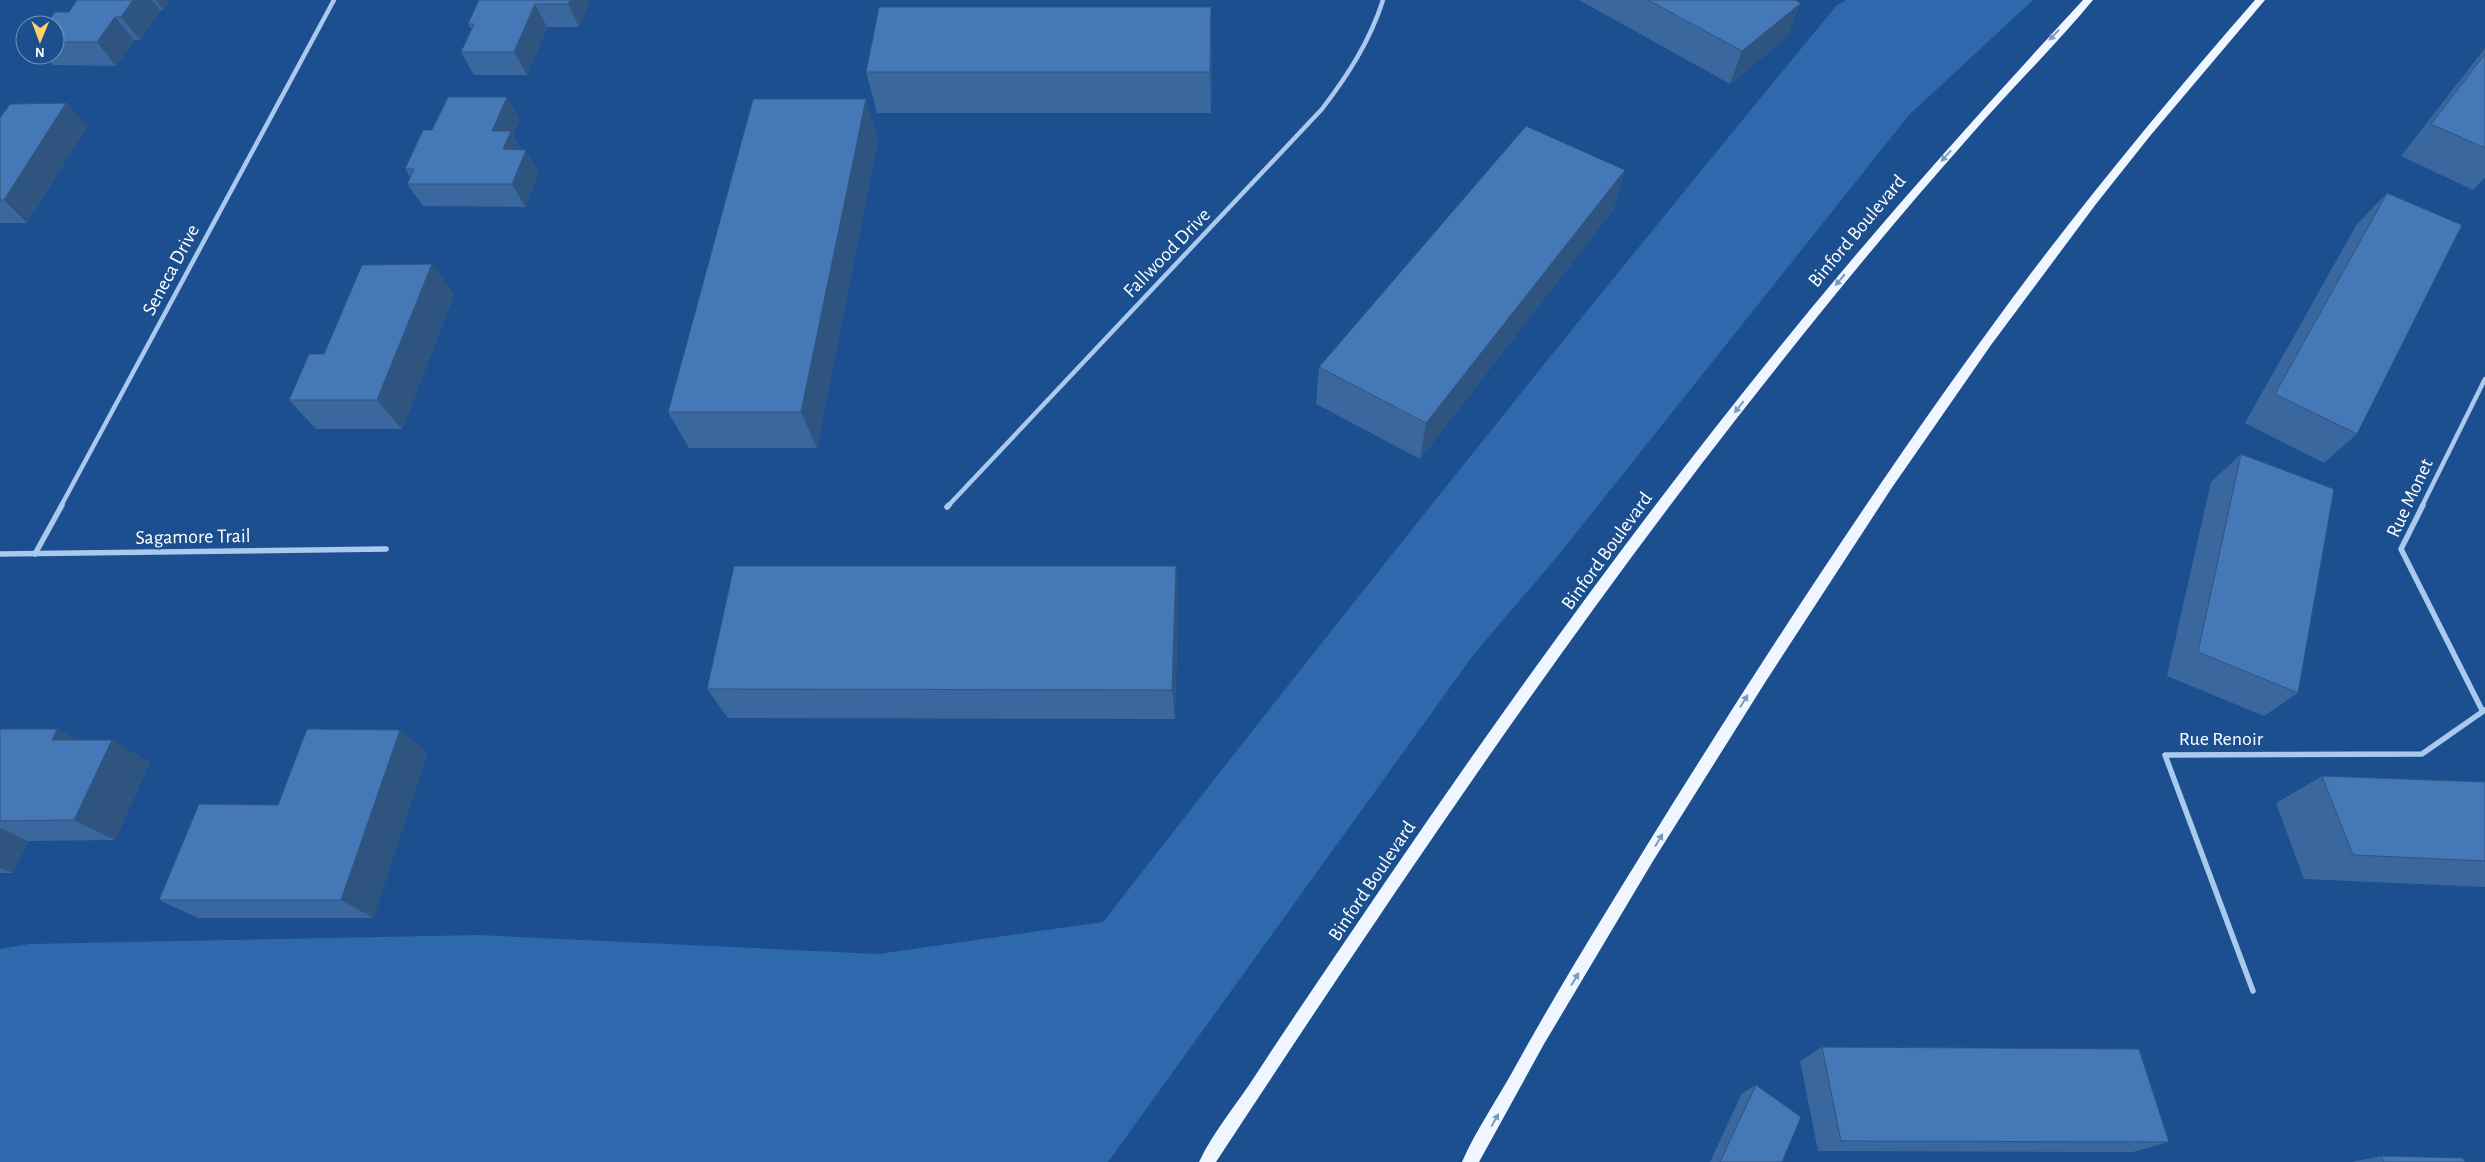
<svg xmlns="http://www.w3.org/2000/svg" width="2485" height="1162" font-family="'Alegreya Sans',sans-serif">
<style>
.green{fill:#2e69ad}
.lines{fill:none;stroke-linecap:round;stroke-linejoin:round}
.minor-far1{stroke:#a9c9ee;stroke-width:4.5}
.minor{stroke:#a9c9ee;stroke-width:5.5}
.primary{fill:#f0f6ff;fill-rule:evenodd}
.wall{fill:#3a679d}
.shaded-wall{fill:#305480}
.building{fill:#4478b7;stroke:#305480}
.oneway{fill:#7b9ac1}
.labels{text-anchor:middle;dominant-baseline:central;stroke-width:4;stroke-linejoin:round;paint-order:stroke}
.street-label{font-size:20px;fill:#fff;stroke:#1b4f8f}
</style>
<rect width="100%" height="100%" fill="#1b4f8f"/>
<path class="green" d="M1847,0H2033L1909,115L1556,558L1474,654L1108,1162H0V949L29,944L478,935L878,954L1103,922C1343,613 1588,307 1837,5Z"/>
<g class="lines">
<g class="minor-far1">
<path d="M61,506L334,0"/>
<path d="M948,506L1322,109C1348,75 1370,41 1383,0"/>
<path d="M2422,506L2485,379"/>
</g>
<g class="minor">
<path d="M2423,505L2401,549L2482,710"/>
<path d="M947,507L949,505"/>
<path d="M0,554L386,549"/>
<path d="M35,554L62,505"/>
<path d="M2253,991L2165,755L2422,754L2485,710"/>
</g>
<g class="primary">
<path d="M2083,0H2093C2054,47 2010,90 1970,136C1889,227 1812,322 1737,418C1551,657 1382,909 1216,1162H1199C1213,1132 1237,1104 1255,1076C1298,1010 1342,946 1386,881C1529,671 1680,464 1844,269C1921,177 2002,88 2083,0Z"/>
<path d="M2255,0H2265L2150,136L2096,204L1991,345L1891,489L1766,681L1653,861L1544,1044L1479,1162H1462C1476,1130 1497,1100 1514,1069C1563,980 1617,894 1670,808C1785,624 1904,442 2035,268C2105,176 2179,87 2255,0Z"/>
</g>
</g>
<g class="wall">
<path d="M77,0H170L163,10H160L140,40H134L116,66L53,65L44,55H55V25L69,12Z"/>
<path d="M479,0H590L579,27H547L527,75H474L461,52L471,29L468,24Z"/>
<path d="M1579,0H1795L1788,36L1730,84Z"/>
<path d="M1212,48L1211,113H877L866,72Z"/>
<path d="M2485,48V178L2473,190L2401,156Z"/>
<path d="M66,103L87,126L27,223H0V118Z"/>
<path d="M520,120L513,135L522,150L539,172L525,207L423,206L407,184L410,177L405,169L432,130Z"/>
<path d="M878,139L817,448H689L668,412Z"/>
<path d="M1625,170L1613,210L1420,459L1316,404L1319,367Z"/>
<path d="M2387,193L2357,434L2324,463L2245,423L2357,224Z"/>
<path d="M432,264L454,295L402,429H316L289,400L324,354Z"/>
<path d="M2241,454L2298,693L2264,716L2167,676L2211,482Z"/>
<path d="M1176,566L1178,598L1175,719L728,718L707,689Z"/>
<path d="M0,729H57L76,740L150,762L115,840L28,841L13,873H0Z"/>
<path d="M428,752L373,918H198L159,900L278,805Z"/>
<path d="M2322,776L2485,782V887L2304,879L2276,803Z"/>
<path d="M1822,1047L2169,1142L2133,1152L1818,1151L1800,1061Z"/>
<path d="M1756,1085L1782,1162H1710L1742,1093Z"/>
<path d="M2381,1156L2465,1162H2351Z"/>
</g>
<g class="shaded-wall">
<path d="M133,0H152L160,10L140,40L121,17Z"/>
<path d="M156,0H170L163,10Z"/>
<path d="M570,0H590L579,27L568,4Z"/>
<path d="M1801,3L1788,36L1730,84L1742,51Z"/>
<path d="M535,4L547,27L527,75L514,52Z"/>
<path d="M1211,7L1212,48L1211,113L1210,72Z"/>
<path d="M115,17L134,40L116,66L97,42Z"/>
<path d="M507,97L520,120L513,135L524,154L517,172L492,131Z"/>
<path d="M866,99L878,139L817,448L801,412Z"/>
<path d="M66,103L87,126L27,223L4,200Z"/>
<path d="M526,150L539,172L525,207L512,184Z"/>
<path d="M1625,170L1613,210L1420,459L1426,423Z"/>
<path d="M432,264L454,295L402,429L377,400Z"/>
<path d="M1176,566L1178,598L1175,719L1172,690Z"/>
<path d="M57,729L97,751L52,740Z"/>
<path d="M400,730L428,752L373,918L341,900Z"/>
<path d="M112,740L150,762L115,840L74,820Z"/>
<path d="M0,828L28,841L13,873L0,868Z"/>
</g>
<g class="building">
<path d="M77,0H133L121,17H115L97,42H55V25H45L55,12H69Z"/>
<path d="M479,0H570L568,4H535L514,52H461L474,24H468Z"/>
<path d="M1648,0H1795L1801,3L1742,51Z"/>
<path d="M879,7H1211L1210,72H866Z"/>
<path d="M2485,54V148L2431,124Z"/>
<path d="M448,97H507L492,131H511L503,149L526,150L512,184H407L414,169H405L423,130H432Z"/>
<path d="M753,99H866L801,412H668Z"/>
<path d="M66,103L4,200H0V118L10,104Z"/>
<path d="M1526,126L1625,170L1426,423L1319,367Z"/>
<path d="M2387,193L2462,225L2357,434L2275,394Z"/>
<path d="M432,264L377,400H289L309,354H324L362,265Z"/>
<path d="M2241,454L2334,489L2298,693L2198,652Z"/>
<path d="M734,566H1176L1172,690L707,689Z"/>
<path d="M0,729H57L52,740H112L74,820L0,821Z"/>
<path d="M307,729L400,730L341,900H159L199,804L278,805Z"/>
<path d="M2322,776L2485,782V861L2353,855Z"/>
<path d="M1822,1047L2139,1049L2169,1142L1841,1141Z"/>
<path d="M1756,1085L1801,1117L1782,1162H1720Z"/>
<path d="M2381,1156L2463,1158L2465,1162H2384Z"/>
</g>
<defs><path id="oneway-solid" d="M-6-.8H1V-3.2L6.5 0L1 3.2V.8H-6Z" transform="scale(1.25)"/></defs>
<g class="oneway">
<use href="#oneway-solid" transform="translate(2054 35) rotate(134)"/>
<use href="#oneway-solid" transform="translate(1946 156) rotate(132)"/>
<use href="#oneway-solid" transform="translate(1840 280) rotate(130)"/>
<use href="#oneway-solid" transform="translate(1739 407) rotate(128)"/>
<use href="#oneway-solid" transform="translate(1744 701) rotate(-58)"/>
<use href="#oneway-solid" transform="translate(1659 840) rotate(-59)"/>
<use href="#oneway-solid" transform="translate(1575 979) rotate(-59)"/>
<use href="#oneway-solid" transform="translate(1495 1120) rotate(-61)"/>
</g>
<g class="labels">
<g class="street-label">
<text transform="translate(1857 231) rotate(-50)">Binford Boulevard</text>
<text transform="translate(1167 253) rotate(-46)">Fallwood Drive</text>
<text transform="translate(171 270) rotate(-62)">Seneca Drive</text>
<text transform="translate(2410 498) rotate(-65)">Rue Monet</text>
<text transform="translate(193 537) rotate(-1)">Sagamore Trail</text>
<text transform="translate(1607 551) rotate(-54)">Binford Boulevard</text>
<text x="2221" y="739">Rue Renoir</text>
<text transform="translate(1372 881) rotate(-56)">Binford Boulevard</text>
</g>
</g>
<g transform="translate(40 40) rotate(181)"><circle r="24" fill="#1b4f8f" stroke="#7695bc"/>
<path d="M0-4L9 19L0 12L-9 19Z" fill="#ffd166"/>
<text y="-8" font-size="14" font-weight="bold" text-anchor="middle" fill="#ffffff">N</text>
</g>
</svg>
